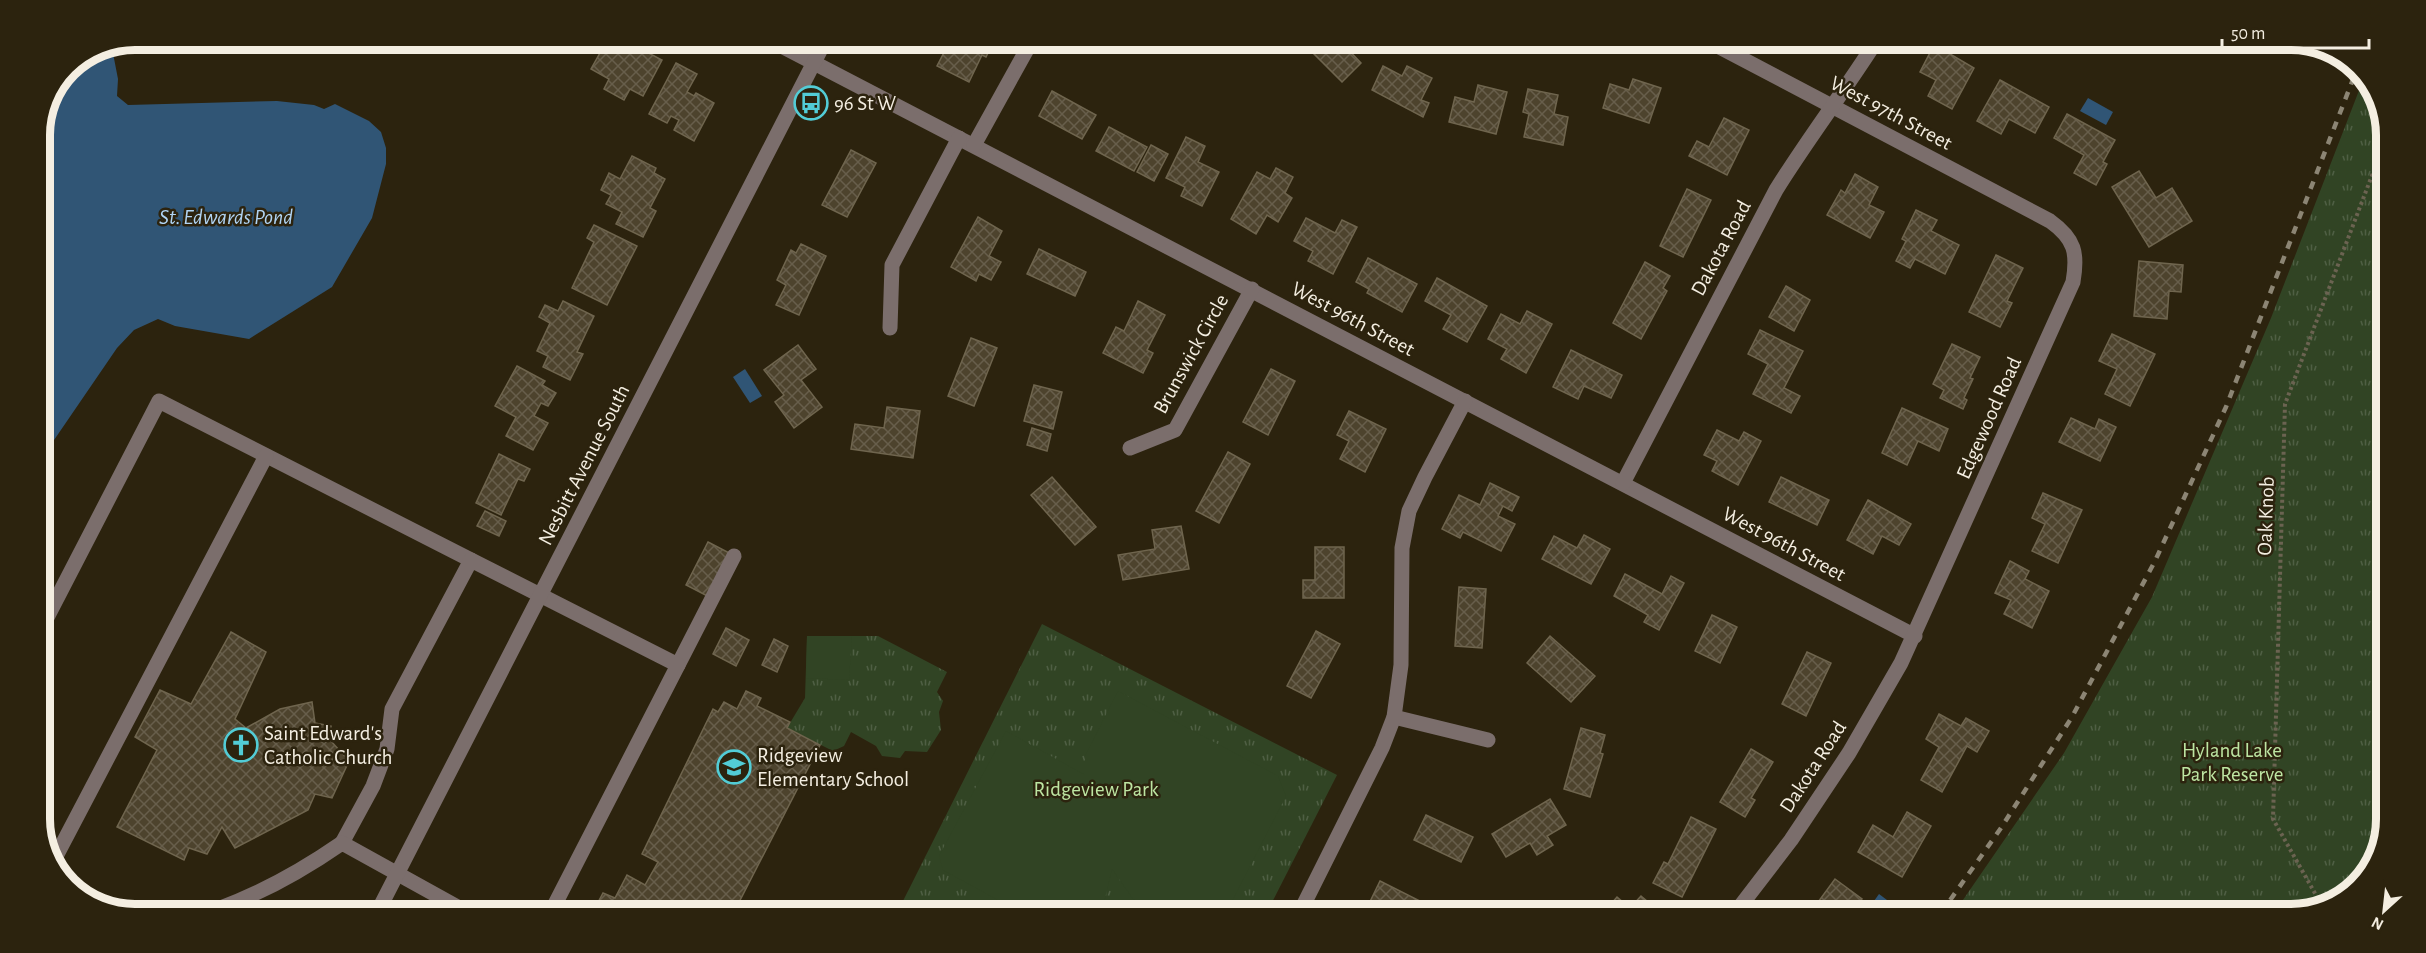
<svg xmlns="http://www.w3.org/2000/svg" width="2426" height="953" font-family="'Alegreya Sans',sans-serif">
<style>
.park{fill:url(#park-tufts)}
.pitch{fill:#314424}
.water{fill:#305575}
.building{fill:url(#building-cross-hatch);stroke:#6f654e;stroke-width:1.5}
.lines{fill:none;stroke-linecap:round;stroke-linejoin:round}
.path{stroke:#6b6351;stroke-width:4;stroke-dasharray:3 3;stroke-linecap:butt}
.minor{stroke:#7b6e6c;stroke-width:15}
.rail{stroke:#8c8574;stroke-width:4.5;stroke-dasharray:8 8;stroke-linecap:butt}
.labels{text-anchor:middle;dominant-baseline:central;stroke-width:5;stroke-linejoin:round;paint-order:stroke}
.poi-label{font-size:21px;fill:#f4eee1;stroke:#2c230e;text-anchor:start}
.street-label{font-size:21px;fill:#f4eee1;stroke:#2c230e}
.park-label{font-size:21px;fill:#bde5a2;stroke:#2c230e}
.water-label{font-size:22px;font-style:italic;fill:#b0d4f4;stroke:#2c230e}
.rim{fill:none;stroke:#f4eee1;stroke-width:8}
</style>
<defs>
<pattern id="park-tufts" width="24" height="20" patternUnits="userSpaceOnUse" patternTransform="scale(1.5)"><rect width="24" height="20" fill="#314424"/><path d="M3 7l-1-3M5 7V3M7 7l1-3M15 17l-1-3M17 17v-4M19 17l1-3" fill="none" stroke="#4f5f44"/></pattern>
<pattern id="building-cross-hatch" width="8" height="8" patternUnits="userSpaceOnUse" patternTransform="scale(1.5)"><rect width="8" height="8" fill="#4d432d"/><path d="M0 0l8 8M0 8l8-8" fill="none" stroke="#675e4b"/></pattern>
</defs>
<rect width="100%" height="100%" fill="#2c230e"/>
<g class="park">
<path d="M2365,75L2387,128L2382,849L2349,894L2291,914L1954,913L2064,753L2152,597L2271,318Z"/>
<path d="M1042,624L1337,775L1267,912L898,911Z"/>
<path d="M807,636H878L947,672L937,692L943,701L939,712L941,730L927,752L905,751L900,758L882,756L876,746L851,732L844,746L833,751L787,728L805,698Z"/>
</g>
<g class="pitch">
<path d="M807,636H852L849,680L806,678Z"/>
<path d="M1118,691L1278,776L1286,796L1227,911H1155L1133,899L1112,869L1102,911H1018L943,870L939,856L1006,731L1085,775V756Z"/>
</g>
<g class="water">
<path d="M112,48L118,79L117,96L128,105L277,101L314,105L324,109L335,104L369,121L381,132L386,148V164L372,218L332,287L249,339L175,326L158,319L134,330L117,348L39,462V129L68,67Z"/>
<path d="M2088,98L2113,112L2106,125L2080,111Z"/>
<path d="M745,369L762,396L750,403L733,377Z"/>
<path d="M1879,894L1899,909L1897,913H1876L1869,908Z"/>
</g>
<g class="building">
<path d="M554,40H570L567,47Z"/>
<path d="M591,40H624L662,60L643,96L630,89L624,100L604,89L609,79L591,69L601,51L589,44Z"/>
<path d="M950,41H994L986,57L982,55L969,82L937,66Z"/>
<path d="M1302,42H1341L1361,63L1342,82Z"/>
<path d="M1935,43L1955,44L1950,54L1974,68L1952,109L1928,96L1936,80L1920,72Z"/>
<path d="M2123,44H2180V46L2123,47Z"/>
<path d="M676,63L697,74L687,92L694,96L696,93L714,103L694,141L674,130L679,120L671,116L667,123L649,114Z"/>
<path d="M1383,66L1402,76L1407,66L1432,78L1421,100L1429,103L1423,117L1372,90Z"/>
<path d="M1633,79L1661,88L1649,123L1603,108L1610,84L1629,90Z"/>
<path d="M2000,80L2049,107L2035,133L2009,119L2001,134L1977,121Z"/>
<path d="M1478,85L1507,92L1496,134L1449,122L1455,97L1474,102Z"/>
<path d="M1528,89L1558,95L1554,114L1568,117L1563,145L1524,137L1529,114L1523,112Z"/>
<path d="M1052,91L1096,115L1082,139L1039,116Z"/>
<path d="M2067,114L2115,140L2103,162L2107,164L2096,185L2074,173L2084,155L2054,138Z"/>
<path d="M1724,118L1749,130L1727,175L1689,156L1697,141L1709,147Z"/>
<path d="M1109,127L1147,147L1134,171L1096,151Z"/>
<path d="M1186,137L1205,146L1198,162L1219,172L1202,206L1181,196L1185,187L1166,178Z"/>
<path d="M1151,145L1168,154L1154,181L1137,172Z"/>
<path d="M851,150L876,163L847,217L822,205Z"/>
<path d="M632,156L656,168L654,173L665,179L650,208L656,211L643,237L616,224L622,212L606,204L611,195L601,190L609,173L620,179Z"/>
<path d="M1276,168L1293,177L1285,193L1292,198L1278,222L1267,215L1256,234L1231,219L1257,172L1270,179Z"/>
<path d="M2139,171L2156,198L2172,188L2192,221L2149,247L2112,187Z"/>
<path d="M1855,174L1878,187L1869,205L1884,212L1870,238L1827,215L1841,190L1845,193Z"/>
<path d="M1687,189L1711,200L1683,257L1660,246Z"/>
<path d="M1916,210L1937,220L1931,231L1959,245L1945,274L1915,259L1910,268L1896,261L1906,241L1902,239Z"/>
<path d="M978,217L1002,231L989,256L1001,262L991,280L979,274L976,281L951,267Z"/>
<path d="M1306,218L1335,233L1342,220L1357,227L1333,274L1308,261L1313,251L1294,241Z"/>
<path d="M594,225L637,246L607,305L572,288L594,242L587,238Z"/>
<path d="M801,244L826,256L799,315L776,305L786,285L777,280L791,250L796,253Z"/>
<path d="M1039,249L1086,272L1075,296L1027,274Z"/>
<path d="M1996,255L2023,268L2007,301L2012,303L2000,327L1969,312Z"/>
<path d="M1368,258L1417,284L1402,312L1367,293L1369,289L1356,282Z"/>
<path d="M2139,261L2183,265L2181,292L2169,291L2167,319L2134,316Z"/>
<path d="M1645,262L1670,276L1663,288L1667,291L1641,339L1613,323Z"/>
<path d="M1437,278L1487,306L1467,342L1443,329L1451,315L1425,301Z"/>
<path d="M1786,286L1810,300L1794,331L1769,317Z"/>
<path d="M563,301L594,316L577,352L583,354L570,380L543,367L548,356L537,351L550,323L539,317L545,305L558,311Z"/>
<path d="M1138,301L1165,315L1147,350L1153,353L1143,373L1103,353L1116,327L1124,331Z"/>
<path d="M1527,311L1552,324L1526,373L1501,359L1507,349L1488,339L1501,314L1520,324Z"/>
<path d="M1760,330L1803,351L1784,388L1800,396L1791,413L1753,394L1768,364L1748,354Z"/>
<path d="M2112,334L2155,354L2130,406L2105,394L2117,369L2099,361Z"/>
<path d="M971,338L997,348L974,406L948,396Z"/>
<path d="M1952,344L1980,357L1970,378L1973,379L1964,398L1967,400L1963,409L1940,398L1944,390L1933,384Z"/>
<path d="M798,345L816,369L801,380L822,407L794,428L775,402L784,395L764,370Z"/>
<path d="M1571,350L1622,375L1611,398L1584,386L1578,399L1553,387Z"/>
<path d="M517,366L545,381L542,385L556,393L548,406L541,403L534,416L548,423L533,450L506,436L516,417L495,406Z"/>
<path d="M1271,369L1295,381L1268,435L1243,422Z"/>
<path d="M1034,385L1062,392L1053,429L1024,421Z"/>
<path d="M887,407L920,411L913,458L851,449L855,424L884,428Z"/>
<path d="M1902,408L1948,429L1939,451L1918,441L1907,465L1882,453Z"/>
<path d="M1349,411L1386,429L1365,472L1340,459L1349,441L1337,435Z"/>
<path d="M2071,418L2095,429L2099,419L2116,427L2100,461L2059,442Z"/>
<path d="M1032,428L1051,434L1047,451L1027,445Z"/>
<path d="M1717,430L1739,441L1744,432L1761,441L1738,485L1712,471L1717,461L1704,455Z"/>
<path d="M1228,452L1250,464L1219,523L1196,511Z"/>
<path d="M499,454L530,469L524,481L518,479L501,515L476,503Z"/>
<path d="M1052,477L1096,527L1075,545L1031,495Z"/>
<path d="M1781,477L1829,500L1817,525L1769,502Z"/>
<path d="M1490,483L1519,497L1512,511L1503,506L1498,516L1515,524L1501,551L1463,532L1460,538L1442,529L1459,495L1480,505Z"/>
<path d="M2043,493L2082,510L2058,563L2032,551L2045,524L2032,518Z"/>
<path d="M1868,500L1911,524L1899,545L1882,536L1873,554L1847,540Z"/>
<path d="M485,511L506,521L499,536L477,526Z"/>
<path d="M1181,526L1189,569L1123,580L1118,555L1155,549L1152,530Z"/>
<path d="M1584,535L1610,549L1591,584L1542,559L1554,536L1577,548Z"/>
<path d="M708,542L739,558L717,601L686,585Z"/>
<path d="M1315,547H1344V598H1303V580H1315Z"/>
<path d="M2010,561L2029,571L2025,579L2049,591L2032,628L2004,614L2011,600L1995,593Z"/>
<path d="M1625,574L1662,594L1671,576L1684,583L1659,630L1644,622L1648,615L1614,596Z"/>
<path d="M1459,587L1486,589L1482,648L1455,646Z"/>
<path d="M1712,615L1737,627L1720,663L1695,651Z"/>
<path d="M726,628L749,640L736,666L713,654Z"/>
<path d="M1316,631L1340,644L1311,698L1287,686Z"/>
<path d="M231,632L266,652L235,719L246,728L280,709L312,702L315,723L331,726L330,740L349,761L332,798L315,794L308,810L235,848L222,827L207,854L189,848L184,860L117,827L157,750L135,737L160,690L191,704Z"/>
<path d="M1550,636L1595,676L1571,702L1527,663Z"/>
<path d="M774,639L788,646L777,672L762,665Z"/>
<path d="M1807,652L1831,663L1806,716L1782,704Z"/>
<path d="M746,691L761,698L757,706L790,722L787,728L820,745L735,910H594L603,893L615,898L627,875L645,885L658,862L642,854L713,709L718,712L724,702L737,709Z"/>
<path d="M1939,714L1961,726L1966,718L1989,731L1977,752L1967,746L1942,792L1921,780L1939,747L1926,739Z"/>
<path d="M1581,728L1605,735L1600,753L1603,754L1590,797L1564,789Z"/>
<path d="M1751,749L1773,762L1751,798L1755,800L1745,817L1720,802Z"/>
<path d="M1550,799L1566,825L1547,836L1553,845L1537,855L1530,843L1506,857L1492,834Z"/>
<path d="M1907,812L1931,826L1902,877L1858,852L1873,825L1893,837Z"/>
<path d="M1426,815L1473,837L1461,862L1414,840Z"/>
<path d="M1691,817L1716,829L1682,897L1653,883L1664,862L1668,864Z"/>
<path d="M1835,879L1862,899L1853,912L1854,913H1810Z"/>
<path d="M1380,881L1420,901L1415,912H1365Z"/>
<path d="M1641,896L1660,912H1604L1617,897L1630,908Z"/>
</g>
<g class="lines">
<path class="path" d="M2321,904L2273,819L2285,404L2387,136"/>
<g class="minor">
<path d="M772,41L1915,636"/>
<path d="M1712,43L2050,221C2075,239 2078,253 2073,282L1901,663L1849,753L1791,840L1735,913"/>
<path d="M974,145L1031,42"/>
<path d="M890,328L892,265L959,138"/>
<path d="M1130,448L1175,430L1252,289"/>
<path d="M1623,483L1776,190C1807,140 1843,93 1875,43"/>
<path d="M39,633L159,401L471,560"/>
<path d="M678,665L734,556"/>
<path d="M1394,717L1488,740"/>
<path d="M342,843L373,786L387,749L392,709L471,560L678,665L552,910"/>
<path d="M53,862L266,456"/>
<path d="M218,909C262,893 303,870 342,843L463,910"/>
<path d="M379,909L825,41"/>
<path d="M1300,912L1382,748L1394,717L1401,665L1402,548L1409,511L1425,477L1465,401"/>
</g>
<path class="rail" d="M1941,913L2001,828L2072,717L2155,561L2226,407L2357,69"/>
</g>
<defs>
<symbol id="bus-ring" viewBox="-11 -11 22 22"><circle r="9.5" fill="#2c230e" stroke="#52ccd6" stroke-width="1.5"/><path d="M-5-6H5V4H4V6H2V4H-2V6H-4V4H-5ZM-3.5-4V0h7V-4ZM-3.5 1.2v1.5H-2V1.2ZM2 1.2v1.5H3.5V1.2Z" fill="#52ccd6"/></symbol>
<symbol id="church-ring" viewBox="-11 -11 22 22"><circle r="9.5" fill="#2c230e" stroke="#52ccd6" stroke-width="1.5"/><path d="M-1.2-6h2.4v3.5h3.3v2.4h-3.3V6h-2.4V-.1h-3.3v-2.4h3.3Z" fill="#52ccd6"/></symbol>
<symbol id="school-ring" viewBox="-11 -11 22 22"><circle r="9.5" fill="#2c230e" stroke="#52ccd6" stroke-width="1.5"/><path d="M0-5L7-2L0 1L-7-2ZM-4 1L0 2.5L4 1V4Q0 6-4 4Z" fill="#52ccd6"/></symbol>
</defs>
<g fill-rule="evenodd">
<use href="#bus-ring" x="792" y="84" width="38" height="38"/>
<use href="#church-ring" x="222" y="726" width="38" height="38"/>
<use href="#school-ring" x="715" y="748" width="38" height="38"/>
</g>
<g class="labels">
<g class="poi-label">
<text x="834" y="103">96 St W</text>
<text x="264" y="733">Saint Edward's<tspan x="264" dy="24">Catholic Church</tspan></text>
<text x="757" y="755">Ridgeview<tspan x="757" dy="24">Elementary School</tspan></text>
</g>
<g class="street-label">
<text transform="translate(1891 113) rotate(28)">West 97th Street</text>
<text transform="translate(1721 248) rotate(-62)">Dakota Road</text>
<text transform="translate(1353 319) rotate(28)">West 96th Street</text>
<text transform="translate(1191 354) rotate(-61)">Brunswick Circle</text>
<text transform="translate(1989 418) rotate(-66)">Edgewood Road</text>
<text transform="translate(584 465) rotate(-63)">Nesbitt Avenue South</text>
<text transform="translate(2266 516) rotate(-88)">Oak Knob</text>
<text transform="translate(1784 544) rotate(28)">West 96th Street</text>
<text transform="translate(1813 767) rotate(-57)">Dakota Road</text>
</g>
<g class="park-label">
<text x="2232" y="750">Hyland Lake<tspan x="2232" dy="24">Park Reserve</tspan></text>
<text x="1096" y="789">Ridgeview Park</text>
</g>
<g class="water-label">
<text x="226" y="217">St. Edwards Pond</text>
</g>
</g>
<path d="M0 0H2426V953H0ZM135 50H2291A85 85 0 0 1 2376 135V819A85 85 0 0 1 2291 904H135A85 85 0 0 1 50 819V135A85 85 0 0 1 135 50Z" fill="#2c230e" fill-rule="evenodd"/>
<path class="rim" d="M135 50H2291A85 85 0 0 1 2376 135V819A85 85 0 0 1 2291 904H135A85 85 0 0 1 50 819V135A85 85 0 0 1 135 50Z"/>
<g transform="translate(2384 911) rotate(207)" stroke="#2c230e" stroke-width="4.5" paint-order="stroke">
<path d="M0-4.5L10 22L0 15L-10 22Z" fill="#f4eee1"/>
<text y="-9" font-size="16" font-weight="bold" text-anchor="middle" fill="#f4eee1">N</text>
</g>
<path d="M2222 39v9h147v-9" fill="none" stroke="#f4eee1" stroke-width="3"/>
<text x="2231" y="39" font-size="18" fill="#f4eee1" stroke="#2c230e" stroke-width="4.5" paint-order="stroke">50 m</text>
</svg>
